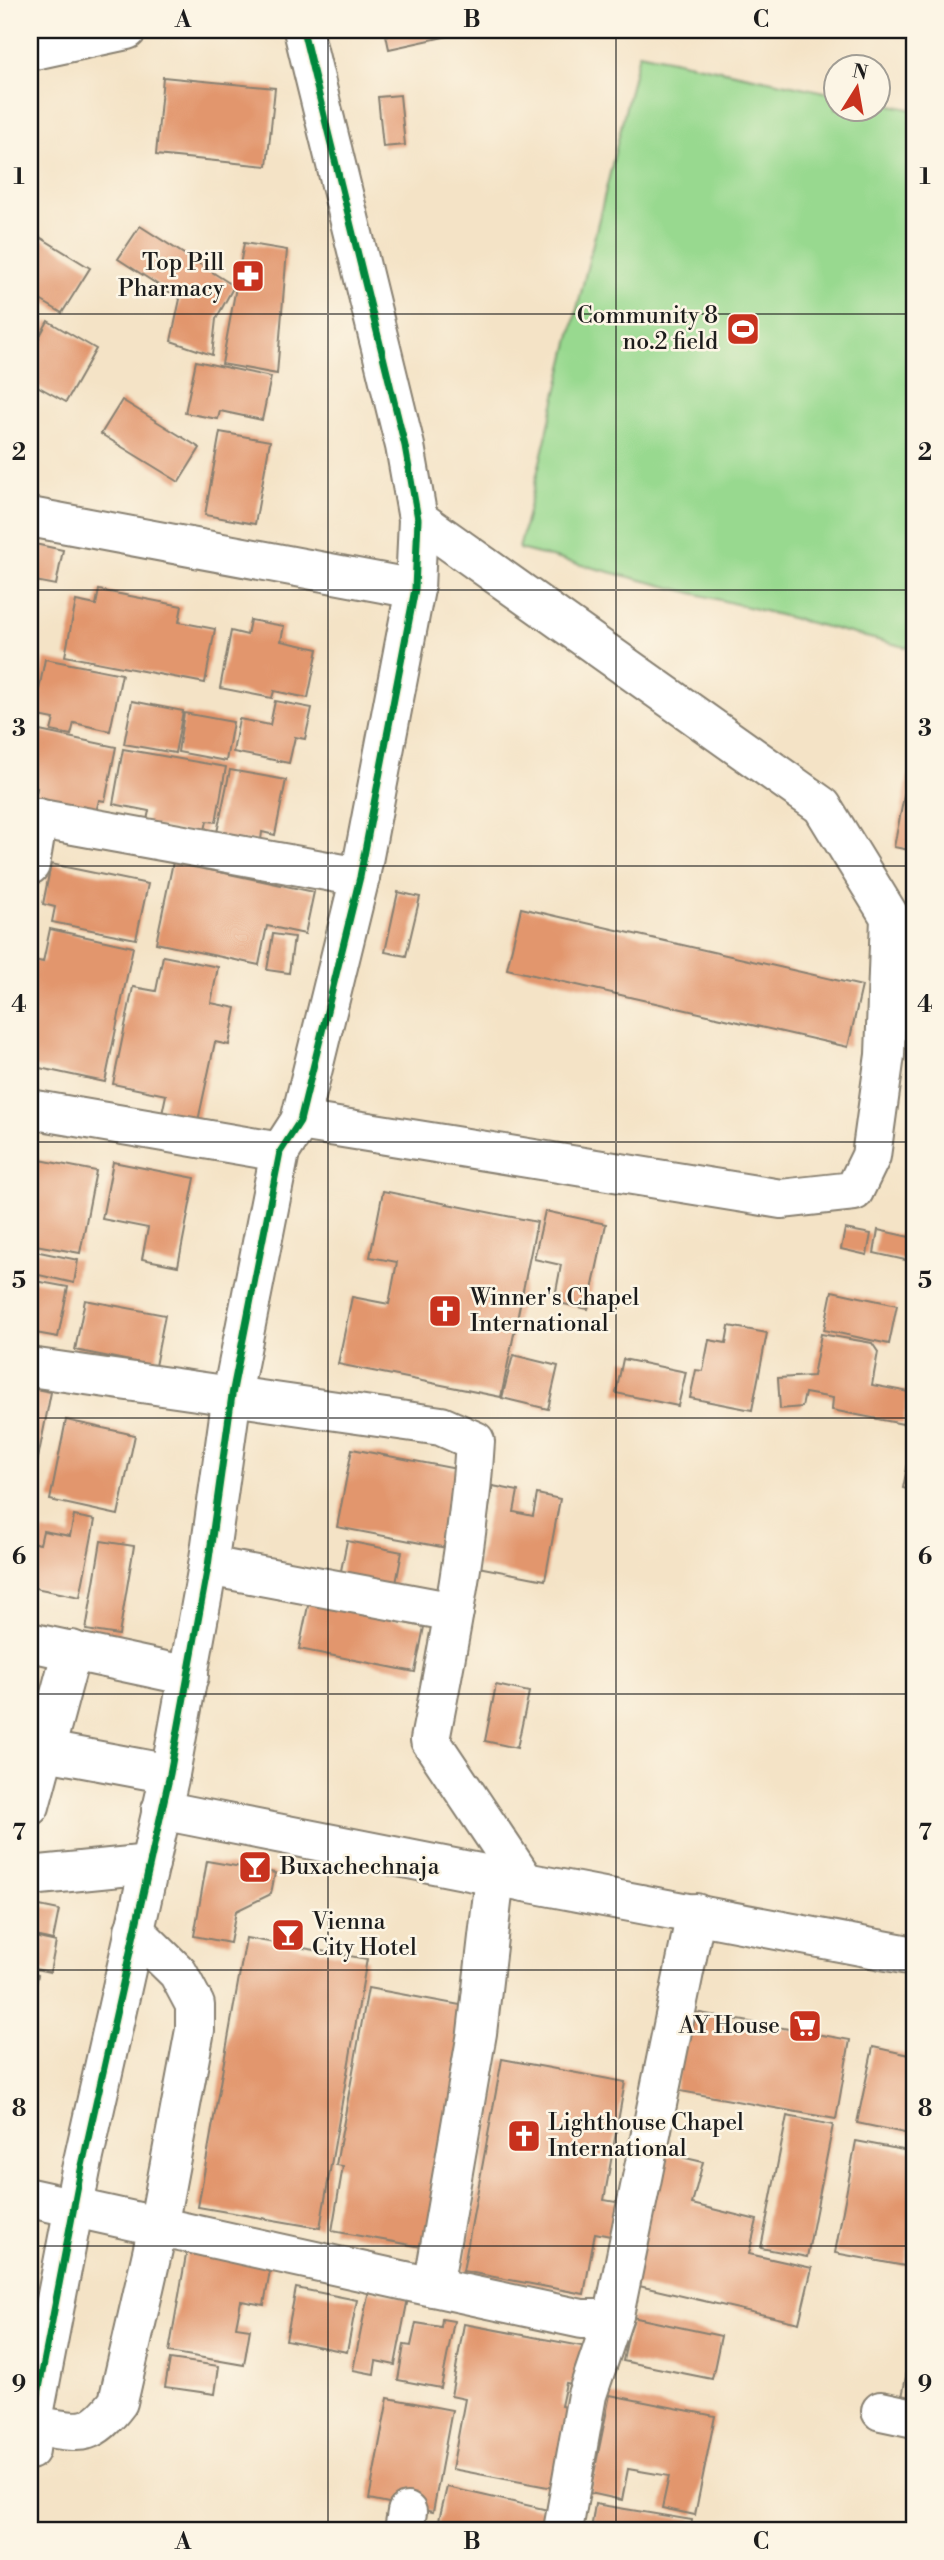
<svg xmlns="http://www.w3.org/2000/svg" width="944" height="2560" font-family="'Libre Bodoni',serif">
<style>
.green{fill:#98d98f;stroke:#5a7a56;stroke-width:2}
.building{fill:#e2966d}
.lines{fill:none;stroke-linecap:round;stroke-linejoin:round}
.minor-casing{stroke:#888071;stroke-width:42}
.minor{stroke:#fff;stroke-width:38}
.cycleway-casing{stroke:#fcf5e5;stroke-width:11}
.cycleway{stroke:#00873e;stroke-width:7}
.grid{fill:none;stroke:#1c1c1c;stroke-width:2;stroke-opacity:0.55}
.labels{text-anchor:middle;dominant-baseline:central;stroke-width:5;stroke-linejoin:round;paint-order:stroke}
.poi-label{font-size:23px;fill:#1c1c1c;stroke:#fcf5e5;text-anchor:start}
.neatline{fill:none;stroke:#1c1c1c;stroke-width:2.5}
.grid-label{font-size:23px;text-anchor:middle;font-weight:bold;fill:#1c1c1c}
</style>
<rect width="100%" height="100%" fill="#fcf5e5"/>
<filter id="ink" filterUnits="userSpaceOnUse"><feTurbulence type="fractalNoise" baseFrequency=".0143" numOctaves="2"/><feDisplacementMap in="SourceGraphic" scale="14" xChannelSelector="R" yChannelSelector="G"/><feConvolveMatrix kernelMatrix="1 2 1 2 8 2 1 2 1" color-interpolation-filters="sRGB"/></filter>
<filter id="wash" filterUnits="userSpaceOnUse"><feTurbulence type="fractalNoise" baseFrequency=".00686" numOctaves="4" result="noise"/><feDisplacementMap in="SourceGraphic" scale="28" xChannelSelector="R" yChannelSelector="G"/><feGaussianBlur stdDeviation="1.57" result="paint"/><feColorMatrix in="noise" values="0 0 0 0 0 0 0 0 0 0 0 0 0 0 0 0 0 1.4 0 .05"/><feComposite in="paint" operator="in"/></filter>
<g filter="url(#wash)">
<rect width="100%" height="100%" fill="#f4e3c6"/>
<path class="green" d="M639,53L835,94L836,108H878V102L914,110V625L909,648L519,549Z"/>
<g id="blocks">
<g class="building">
<path d="M385,30H452L453,35L389,49Z"/>
<path d="M163,77L275,88L267,166L156,155Z"/>
<path d="M400,95L405,145L383,147L378,97Z"/>
<path d="M140,226L234,286L216,319L212,355L171,341L180,299L118,259Z"/>
<path d="M30,231L90,268L62,313L30,294L36,285L30,282Z"/>
<path d="M244,243L287,250L277,374L222,364Z"/>
<path d="M48,321L96,349L66,402L30,382V354Z"/>
<path d="M196,361L271,377L262,420L220,411L218,419L185,413Z"/>
<path d="M122,400L200,448L179,482L101,434Z"/>
<path d="M220,432L270,441L255,524L205,515Z"/>
<path d="M30,543L63,550L56,585L30,580Z"/>
<path d="M99,590L182,606L179,622L215,629L205,683L65,656L76,601L96,605Z"/>
<path d="M250,620L284,626L281,641L318,649L308,698L274,691L272,698L220,688L231,631L247,635Z"/>
<path d="M45,659L122,674L110,731L74,723L71,735L51,731L54,719L34,715Z"/>
<path d="M132,701L183,711L175,753L124,744Z"/>
<path d="M275,701L312,708L305,739L295,737L289,763L233,752L239,719L270,725Z"/>
<path d="M184,713L233,722L226,761L178,752Z"/>
<path d="M30,729L116,747L105,801L99,800L95,816L34,804L37,788L30,786Z"/>
<path d="M123,749L226,767L216,822L207,821L204,835L146,824L149,811L113,804Z"/>
<path d="M230,770L286,780L275,835L262,832L261,840L215,842Z"/>
<path d="M909,771L914,772V851L894,847Z"/>
<path d="M173,862L314,892L305,934L267,926L259,965L156,943Z"/>
<path d="M51,864L148,884L136,939L52,922L55,907L43,904Z"/>
<path d="M398,892L420,897L406,956L385,952Z"/>
<path d="M521,908L862,986L848,1047L507,969Z"/>
<path d="M50,929L133,947L105,1082L30,1066V959L43,962Z"/>
<path d="M273,934L294,937L289,973L267,970Z"/>
<path d="M163,956L218,967L211,1003L236,1008L229,1045L215,1042L198,1121L162,1114L166,1095L113,1084L133,987L156,991Z"/>
<path d="M30,1158L96,1171L80,1253L30,1244L34,1215L30,1214Z"/>
<path d="M113,1162L195,1178L178,1266L142,1259L148,1228L102,1219Z"/>
<path d="M383,1191L537,1222L501,1397L338,1364L352,1297L389,1304L397,1262L370,1257Z"/>
<path d="M545,1211L606,1224L588,1309L554,1302L561,1265L534,1259Z"/>
<path d="M845,1229L871,1234L867,1255L841,1249Z"/>
<path d="M878,1230L914,1238V1262L874,1253Z"/>
<path d="M30,1250L78,1260L74,1283L30,1273Z"/>
<path d="M30,1280L68,1287L58,1337L30,1332Z"/>
<path d="M832,1291L897,1305L889,1344L824,1330Z"/>
<path d="M85,1300L165,1315L155,1366L75,1350Z"/>
<path d="M729,1326L767,1333L752,1410L690,1398L696,1370L703,1371L709,1340L726,1343Z"/>
<path d="M821,1334L872,1343L878,1352L872,1385L909,1392L903,1424L832,1410L833,1398L805,1393L802,1407L780,1409L778,1378L813,1376Z"/>
<path d="M513,1355L558,1366L548,1409L502,1398Z"/>
<path d="M623,1359L686,1372L678,1406L616,1393Z"/>
<path d="M30,1388L51,1392L31,1494H30Z"/>
<path d="M66,1420L135,1435L118,1515L50,1500Z"/>
<path d="M913,1438H914V1491L903,1488Z"/>
<path d="M352,1449L462,1470L447,1548L337,1527Z"/>
<path d="M493,1486L518,1491L514,1512L533,1516L537,1494L560,1499L545,1580L478,1567Z"/>
<path d="M74,1516L95,1520L80,1597L30,1587V1542L40,1544L43,1531L70,1536Z"/>
<path d="M101,1541L134,1546L119,1635L86,1630Z"/>
<path d="M347,1541L402,1552L389,1620L424,1627L415,1672L299,1649L309,1601L334,1605Z"/>
<path d="M496,1685L529,1692L517,1748L485,1741Z"/>
<path d="M207,1861L275,1873L271,1894L236,1911L230,1943L194,1936Z"/>
<path d="M30,1904L59,1910L53,1940L30,1935Z"/>
<path d="M30,1936L56,1942L50,1972L30,1968Z"/>
<path d="M246,1938L367,1959L320,2228L198,2207Z"/>
<path d="M30,1973L38,1975L31,2006H30Z"/>
<path d="M368,1988L471,2007L428,2248L332,2231L343,2166L336,2165Z"/>
<path d="M689,2011L850,2040L836,2119L675,2090Z"/>
<path d="M873,2047L914,2056V2135L857,2123Z"/>
<path d="M502,2059L625,2082L604,2200L633,2205L626,2239L595,2233L584,2294L463,2271Z"/>
<path d="M787,2116L833,2125L807,2257L761,2248Z"/>
<path d="M856,2141L914,2152V2217L905,2266L835,2253Z"/>
<path d="M664,2153L703,2162L692,2204L757,2220L749,2254L812,2268L799,2323L626,2283Z"/>
<path d="M188,2244L272,2259L264,2305L241,2301L236,2327L250,2329L244,2365L169,2352Z"/>
<path d="M296,2288L357,2300L347,2352L286,2340Z"/>
<path d="M369,2290L408,2298L395,2365L376,2361L374,2374L353,2370Z"/>
<path d="M632,2317L721,2336L712,2379L623,2361Z"/>
<path d="M442,2319L454,2321L441,2388L398,2380L404,2345L411,2346L416,2323L441,2327Z"/>
<path d="M464,2324L592,2348L585,2386L566,2383L561,2406L584,2411L569,2491L452,2469L465,2399L451,2396Z"/>
<path d="M913,2342L914,2343V2410L900,2407Z"/>
<path d="M170,2359L219,2366L215,2394L165,2387Z"/>
<path d="M610,2395L715,2416L695,2515L662,2508L669,2476L628,2469L622,2500L590,2493Z"/>
<path d="M388,2398L452,2410L433,2512L369,2499Z"/>
<path d="M447,2487L561,2513L557,2530H446L437,2528Z"/>
<path d="M595,2504L692,2520L691,2530H591Z"/>
</g>
</g>
</g>
<g filter="url(#ink)">
<use href="#blocks" fill-opacity="0" stroke="#888071" stroke-width="2"/>
<g class="lines">
<defs>
<g id="minor">
<path d="M30,51L127,30"/>
<path d="M30,517L415,589"/>
<path d="M30,817L360,877"/>
<path d="M30,865L38,818"/>
<path d="M30,1109L280,1152"/>
<path d="M300,1121L781,1199L854,1191L871,1156L885,1055L890,917L822,806L418,519"/>
<path d="M30,1367L441,1426L475,1441C469,1542 449,1641 430,1740L525,1882"/>
<path d="M208,1566L454,1612"/>
<path d="M30,1642L189,1676"/>
<path d="M46,1751L170,1774"/>
<path d="M30,1806L72,1650"/>
<path d="M161,1810L525,1882L914,1956"/>
<path d="M30,1876L150,1864"/>
<path d="M30,2198L433,2287L477,2033L495,1876"/>
<path d="M433,2287L582,2319H602L614,2315L696,1913"/>
<path d="M881,2411L914,2418"/>
<path d="M32,2425C77,2431 88,2442 118,2402L158,2227L195,2030V2005L178,1973L134,1930"/>
<path d="M30,2450L32,2425L81,2170L170,1774L208,1566L232,1395L280,1152L300,1121L360,877L415,589L418,519L405,446L303,30"/>
<path d="M404,2530L407,2512"/>
<path d="M563,2530L587,2395L614,2315"/>
</g>
</defs>
<use href="#minor" class="minor-casing"/>
<use href="#minor" class="minor"/>
<defs>
<path id="cycleway" d="M30,2450L32,2425L81,2170L170,1774L208,1566L232,1395L280,1152L300,1121L360,877L415,589L418,519L405,446L303,30"/>
</defs>
<use href="#cycleway" class="cycleway-casing"/>
<use href="#cycleway" class="cycleway"/>
</g>
</g>
<path class="grid" d="M328,30V2530M616,30V2530M30,314H914M30,590H914M30,866H914M30,1142H914M30,1418H914M30,1694H914M30,1970H914M30,2246H914"/>
<defs>
<symbol id="pharmacy-square" viewBox="-11 -11 22 22"><rect x="-9" y="-9" width="18" height="18" rx="4" fill="#c8321e" stroke="#fcf5e5"/><path d="M-2-6h4v4h4v4h-4v4h-4v-4h-4v-4h4Z" fill="#fff"/></symbol>
<symbol id="stadium-square" viewBox="-11 -11 22 22"><rect x="-9" y="-9" width="18" height="18" rx="4" fill="#c8321e" stroke="#fcf5e5"/><path d="M0-5a6.5 5 0 1 0 0 10a6.5 5 0 1 0 0-10ZM-3.5-1.8h7v3.6h-7Z" fill="#fff"/></symbol>
<symbol id="church-square" viewBox="-11 -11 22 22"><rect x="-9" y="-9" width="18" height="18" rx="4" fill="#c8321e" stroke="#fcf5e5"/><path d="M-1.2-6h2.4v3.5h3.3v2.4h-3.3V6h-2.4V-.1h-3.3v-2.4h3.3Z" fill="#fff"/></symbol>
<symbol id="bar-square" viewBox="-11 -11 22 22"><rect x="-9" y="-9" width="18" height="18" rx="4" fill="#c8321e" stroke="#fcf5e5"/><path d="M-6-5H6L.8 .8V4.5H3.5V6h-7V4.5H-.8V.8Z" fill="#fff"/></symbol>
<symbol id="supermarket-square" viewBox="-11 -11 22 22"><rect x="-9" y="-9" width="18" height="18" rx="4" fill="#c8321e" stroke="#fcf5e5"/><path d="M-6-5.5h2.5l.6 2H6L4.5 2H-2.5L-4.4-4H-6ZM-1.5 3.2a1.3 1.3 0 1 0 .1 0ZM3 3.2a1.3 1.3 0 1 0 .1 0Z" fill="#fff"/></symbol>
</defs>
<g fill-rule="evenodd">
<use href="#pharmacy-square" x="229" y="257" width="38" height="38"/>
<use href="#stadium-square" x="724" y="310" width="38" height="38"/>
<use href="#church-square" x="426" y="1292" width="38" height="38"/>
<use href="#bar-square" x="236" y="1848" width="38" height="38"/>
<use href="#bar-square" x="269" y="1916" width="38" height="38"/>
<use href="#supermarket-square" x="786" y="2007" width="38" height="38"/>
<use href="#church-square" x="505" y="2117" width="38" height="38"/>
</g>
<g class="labels">
<g class="poi-label">
<text x="224" y="263" text-anchor="end">Top Pill<tspan x="224" dy="26">Pharmacy</tspan></text>
<text x="718" y="316" text-anchor="end">Community 8<tspan x="718" dy="26">no.2 field</tspan></text>
<text x="470" y="1298">Winner's Chapel<tspan x="470" dy="26">International</tspan></text>
<text x="280" y="1867">Buxachechnaja</text>
<text x="312" y="1922">Vienna<tspan x="312" dy="26">City Hotel</tspan></text>
<text x="780" y="2026" text-anchor="end">AY House</text>
<text x="548" y="2123">Lighthouse Chapel<tspan x="548" dy="26">International</tspan></text>
</g>
</g>
<rect width="944" height="2560" fill="none" stroke="#fcf5e5" stroke-width="77"/>
<g transform="translate(857 88) rotate(11)"><circle r="33" fill="#fcf5e5" stroke="#a29e95" stroke-width="2"/>
<path d="M0-5L12 26L0 18L-12 26Z" fill="#c8321e"/>
<text y="-10" font-size="19" font-weight="bold" text-anchor="middle" fill="#1c1c1c">N</text>
</g>
<rect x="38" y="38" width="868" height="2484" class="neatline"/>
<g class="grid-label">
<text x="183" y="27">A</text>
<text x="472" y="27">B</text>
<text x="761" y="27">C</text>
<text x="19" y="184">1</text>
<text x="925" y="184">1</text>
<text x="19" y="460">2</text>
<text x="925" y="460">2</text>
<text x="19" y="736">3</text>
<text x="925" y="736">3</text>
<text x="19" y="1012">4</text>
<text x="925" y="1012">4</text>
<text x="19" y="1288">5</text>
<text x="925" y="1288">5</text>
<text x="19" y="1564">6</text>
<text x="925" y="1564">6</text>
<text x="19" y="1840">7</text>
<text x="925" y="1840">7</text>
<text x="19" y="2116">8</text>
<text x="925" y="2116">8</text>
<text x="19" y="2392">9</text>
<text x="925" y="2392">9</text>
<text x="183" y="2549">A</text>
<text x="472" y="2549">B</text>
<text x="761" y="2549">C</text>
</g>
</svg>
